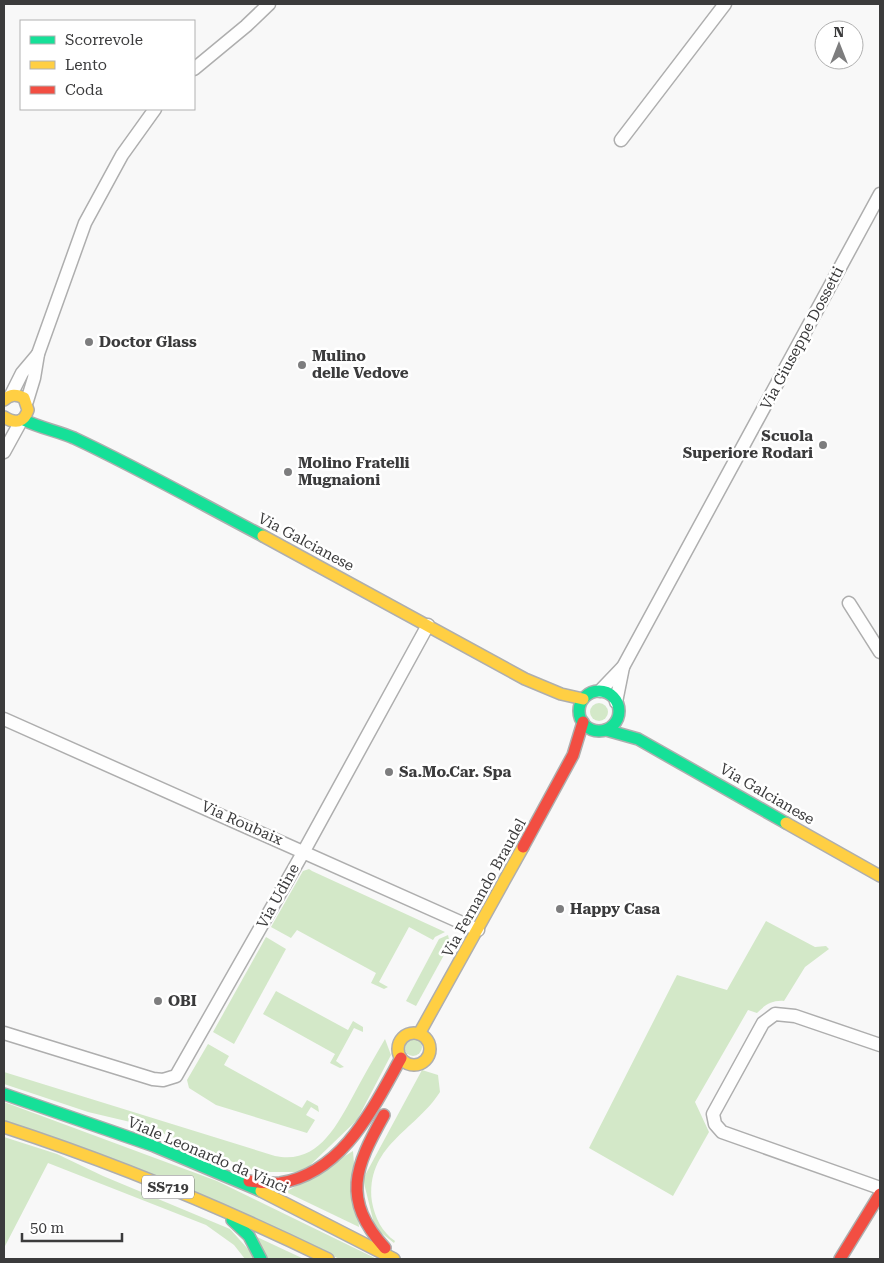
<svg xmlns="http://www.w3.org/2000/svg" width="884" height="1263" font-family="'Roboto Serif',serif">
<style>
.green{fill:#d3e8c8}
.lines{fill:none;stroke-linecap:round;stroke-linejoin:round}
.street-casing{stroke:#aeaeae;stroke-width:15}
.fast-casing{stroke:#aeaeae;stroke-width:14}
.slow-casing{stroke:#aeaeae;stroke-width:14}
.jam-casing{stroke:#aeaeae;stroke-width:14}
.street{stroke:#fefefe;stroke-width:12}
.fast{stroke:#16e098;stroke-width:11}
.slow{stroke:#ffcf43;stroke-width:11}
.jam{stroke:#f24e42;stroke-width:11}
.poi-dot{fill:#7d7d7e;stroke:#fff;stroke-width:2}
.labels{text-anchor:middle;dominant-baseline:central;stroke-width:5;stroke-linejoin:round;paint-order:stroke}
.shield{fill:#fff;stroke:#767676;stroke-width:1}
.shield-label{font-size:14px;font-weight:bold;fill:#3b3b3c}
.street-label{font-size:15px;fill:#3b3b3c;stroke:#fff}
.poi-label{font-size:15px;font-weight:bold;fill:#3b3b3c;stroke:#fff;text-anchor:start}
</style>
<rect width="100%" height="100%" fill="#f8f8f8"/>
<g class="green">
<circle cx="599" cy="712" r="9"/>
<path d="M309,869L312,871L445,932L435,937L433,940L409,927L379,982L388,987L384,989L371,983L376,973L297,930L291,938L271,927L303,871Z"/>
<path d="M766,921L815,947L826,946L829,949L805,967L784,1001C772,1000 765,1005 757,1013L748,1010L695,1102L709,1132L673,1196L589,1148L677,975L727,990Z"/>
<path d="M448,935L450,944L416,1006L406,1001L439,939Z"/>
<path d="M266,937L286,949L234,1044L213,1032Z"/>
<path d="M276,991L348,1030L353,1021L363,1027V1032L354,1028L336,1061L344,1067L340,1068L330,1063L335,1054L263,1014Z"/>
<circle cx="413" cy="1047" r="9"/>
<path d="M385,1039L391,1055L357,1120L303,1172H257L143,1125L88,1112L4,1084V1072L275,1156C317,1165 336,1127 353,1096C363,1077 374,1058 385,1039Z"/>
<path d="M208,1044L229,1056L224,1065L302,1108L307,1100L318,1106L319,1112L311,1107L306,1115L315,1120L307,1133L216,1105L189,1088L187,1080Z"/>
<path d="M422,1070L438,1075L440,1092C415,1131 365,1146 372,1202C375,1218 382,1232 395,1241L394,1243L375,1228L363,1179Z"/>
<path d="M4,1102L217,1181L377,1259H340L4,1120Z"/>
<path d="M4,1137L57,1154L103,1176L230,1229L257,1259H245L234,1245L206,1225L48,1163L4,1248Z"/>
<path d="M353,1151L359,1227L286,1192Z"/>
<path d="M257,1237L304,1259H266Z"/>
</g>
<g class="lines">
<defs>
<g id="street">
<path d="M194,69L246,26L269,4"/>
<path d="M621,140L725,4"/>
<path d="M11,395L22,373L38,354"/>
<path d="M27,401L34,378L38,354L85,223L122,155L155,109"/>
<path d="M4,452L21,421"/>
<path d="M849,603L880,652"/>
<path d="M600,691L623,667L880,194"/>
<path d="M616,702L623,667"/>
<path d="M4,719L478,930"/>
<path d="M4,1033L153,1079L163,1080L176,1076L304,851L428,625"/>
<path d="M880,1045L795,1016L775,1014L763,1023L713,1114L715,1124L722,1132L880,1188"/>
</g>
<g id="fast">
<path d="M24,420C40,428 58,431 74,438C138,468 200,503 263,536"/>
<circle cx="599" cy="711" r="20"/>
<path d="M606,730L638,739L786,823"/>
<path d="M4,1094L154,1146L261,1191"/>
<path d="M232,1220L249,1236L261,1259"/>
</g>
<g id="slow">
<path d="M4,400C11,394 16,394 24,398L28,410C24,423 15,424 4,417"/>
<path d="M263,536L525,679L561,694L583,699"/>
<path d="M786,823L880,876"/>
<circle cx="414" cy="1049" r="16"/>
<path d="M419,1034L523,847"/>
<path d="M4,1127C115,1163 223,1208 328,1259"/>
<path d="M261,1191L394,1259"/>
</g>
<g id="jam">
<path d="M523,847L573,755L583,722"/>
<path d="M384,1115C355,1167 341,1199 385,1248"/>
<path d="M249,1181C259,1182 270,1184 280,1183C343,1173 373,1108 401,1058"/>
<path d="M840,1259L880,1194"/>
</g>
</defs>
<use href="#street" class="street-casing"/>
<use href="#fast" class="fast-casing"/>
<use href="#slow" class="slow-casing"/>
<use href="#jam" class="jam-casing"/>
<use href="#street" class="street"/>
<use href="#fast" class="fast"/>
<use href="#slow" class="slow"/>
<use href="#jam" class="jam"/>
</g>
<g class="poi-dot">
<circle cx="89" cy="342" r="5"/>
<circle cx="302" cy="365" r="5"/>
<circle cx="823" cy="445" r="5"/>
<circle cx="288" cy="472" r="5"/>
<circle cx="389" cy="772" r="5"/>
<circle cx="560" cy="909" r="5"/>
<circle cx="158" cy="1001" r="5"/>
</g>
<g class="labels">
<rect class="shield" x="142" y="1175.5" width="52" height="23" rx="4"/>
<g class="shield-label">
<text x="168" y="1187">SS719</text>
</g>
<g class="street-label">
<text transform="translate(802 338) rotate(-62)">Via Giuseppe Dossetti</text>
<text transform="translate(306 542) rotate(28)">Via Galcianese</text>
<text transform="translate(767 794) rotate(30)">Via Galcianese</text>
<text transform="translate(242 823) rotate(24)">Via Roubaix</text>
<text transform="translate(484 888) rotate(-61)">Via Fernando Braudel</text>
<text transform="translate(278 896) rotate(-61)">Via Udine</text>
<text transform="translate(208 1155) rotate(23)">Viale Leonardo da Vinci</text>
</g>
<g class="poi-label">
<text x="99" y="342">Doctor Glass</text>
<text x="312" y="356">Mulino<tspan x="312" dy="17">delle Vedove</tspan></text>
<text x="813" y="436" text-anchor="end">Scuola<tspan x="813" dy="17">Superiore Rodari</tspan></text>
<text x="298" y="463">Molino Fratelli<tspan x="298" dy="17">Mugnaioni</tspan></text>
<text x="399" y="772">Sa.Mo.Car. Spa</text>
<text x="570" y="909">Happy Casa</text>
<text x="168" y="1001">OBI</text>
</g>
</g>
<rect width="884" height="1263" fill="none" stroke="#3b3b3c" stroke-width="10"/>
<rect x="20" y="20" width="175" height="90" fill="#ffffff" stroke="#b1b1b1"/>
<rect x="30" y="36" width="25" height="8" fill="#16e098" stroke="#b1b1b1"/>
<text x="65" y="45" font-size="15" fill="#3b3b3c">Scorrevole</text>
<rect x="30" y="61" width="25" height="8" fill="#ffcf43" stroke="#b1b1b1"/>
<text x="65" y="70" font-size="15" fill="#3b3b3c">Lento</text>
<rect x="30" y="86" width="25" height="8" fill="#f24e42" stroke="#b1b1b1"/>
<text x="65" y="95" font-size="15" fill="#3b3b3c">Coda</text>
<g transform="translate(839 45)"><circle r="24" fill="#ffffff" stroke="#b1b1b1"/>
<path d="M0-4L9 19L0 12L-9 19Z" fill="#7d7d7e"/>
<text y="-8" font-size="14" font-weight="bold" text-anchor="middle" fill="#3b3b3c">N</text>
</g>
<path d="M22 1233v8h100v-8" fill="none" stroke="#3b3b3c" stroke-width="2.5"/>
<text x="30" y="1233" font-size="15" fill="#3b3b3c" stroke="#ffffff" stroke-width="4" paint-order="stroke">50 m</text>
</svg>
